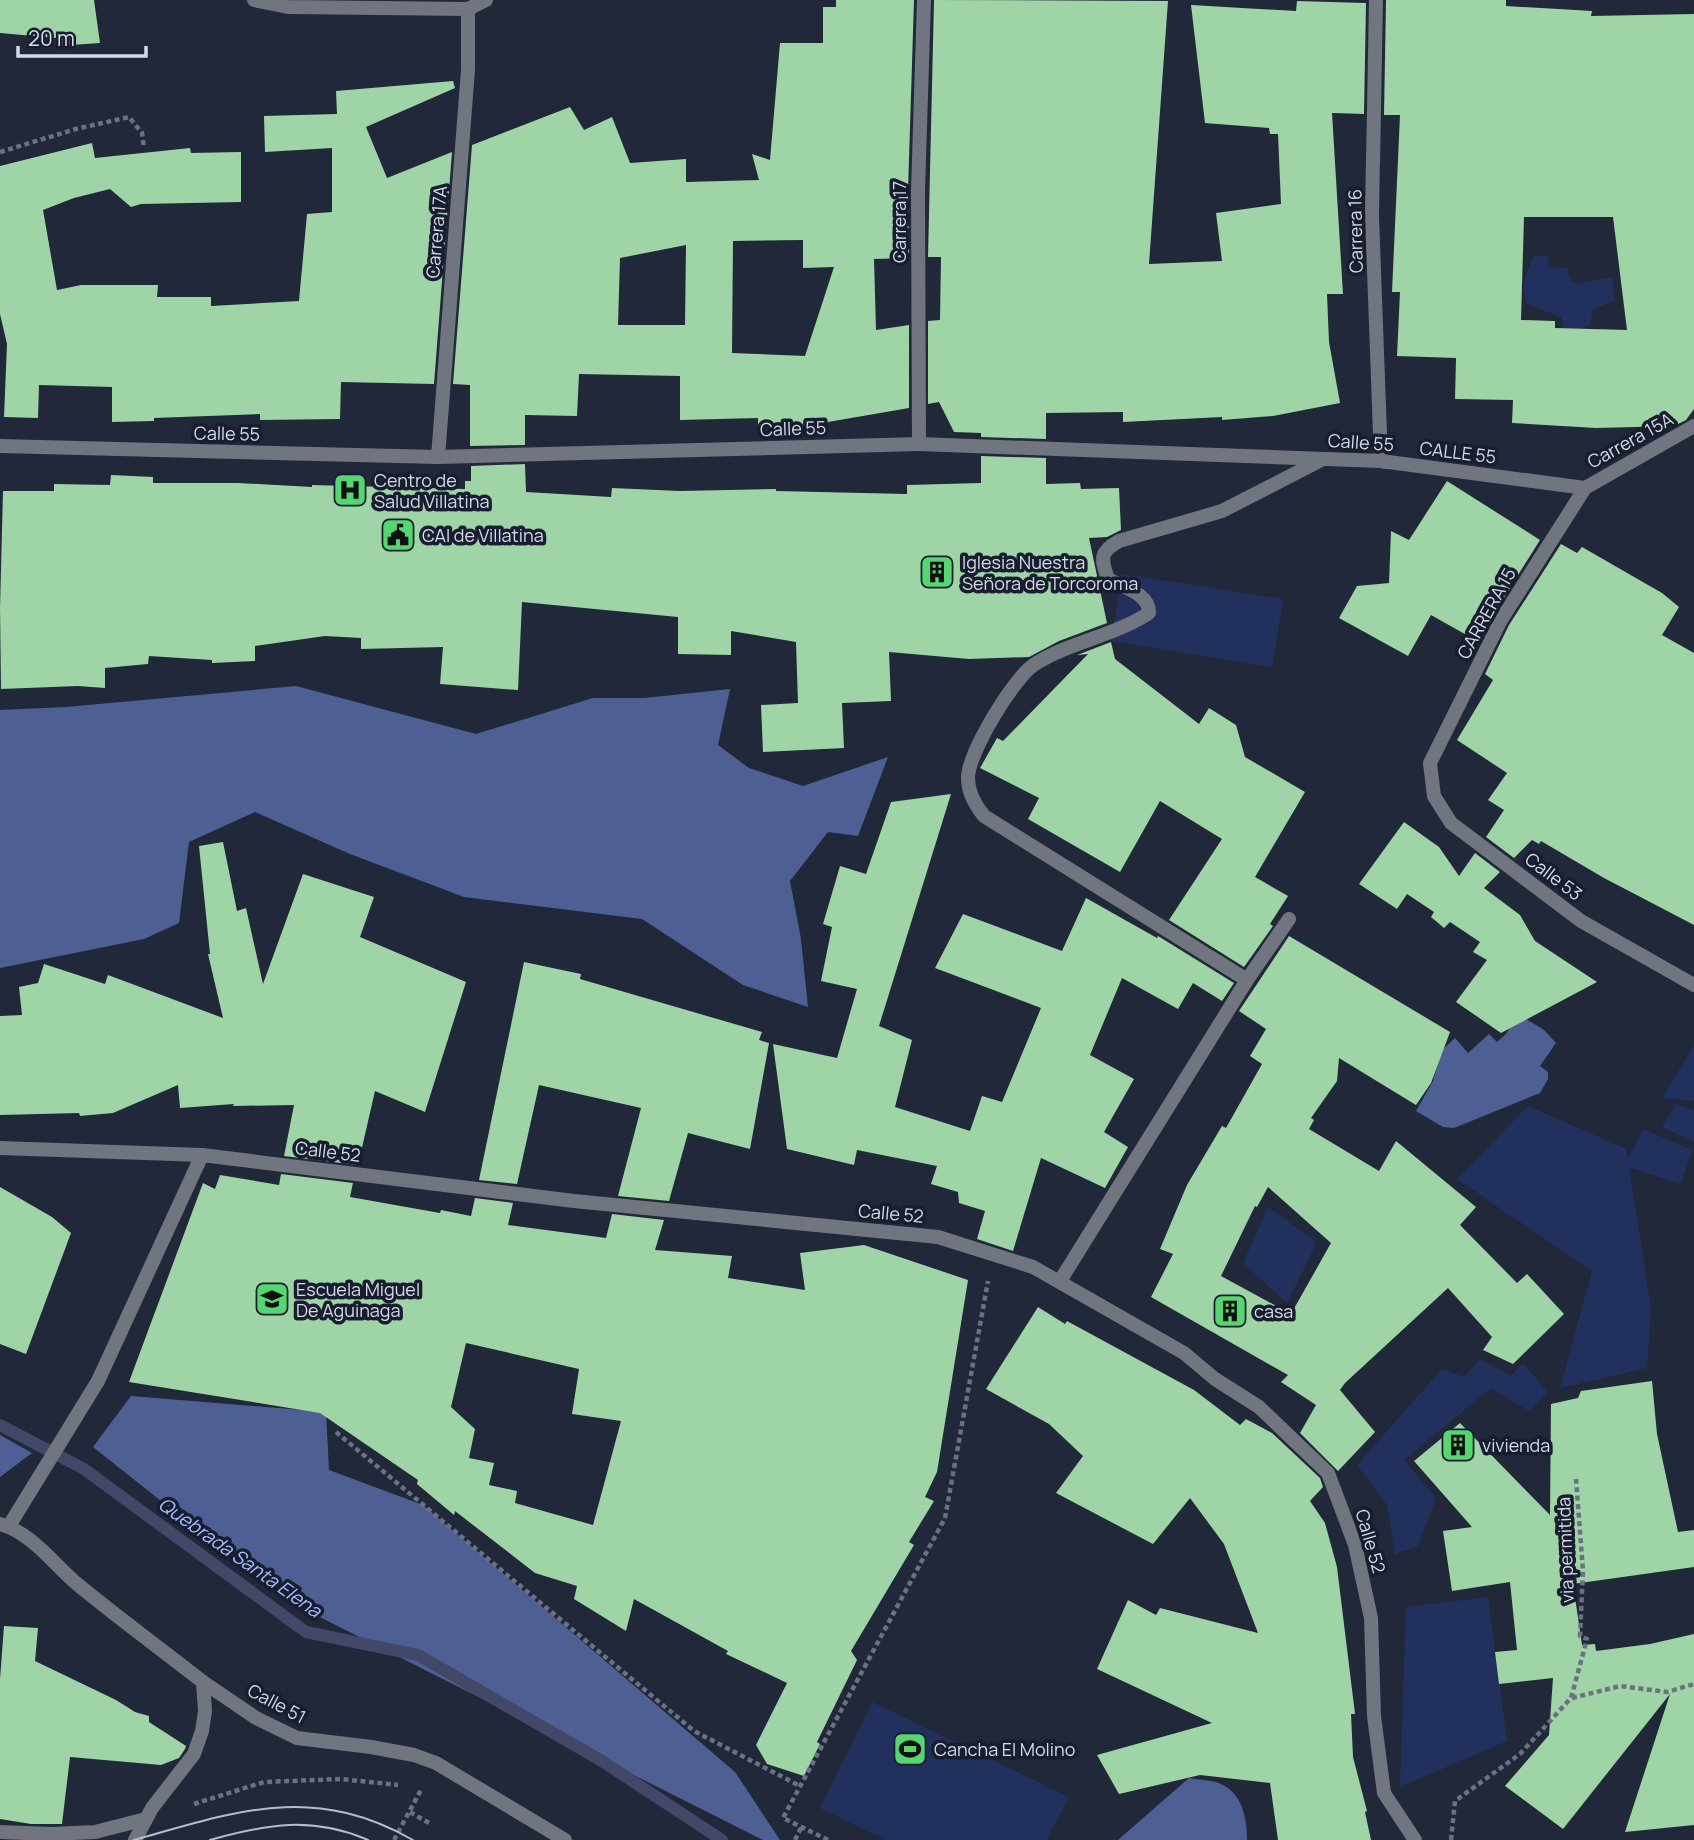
<svg xmlns="http://www.w3.org/2000/svg" width="1694" height="1840" font-family="Manrope,sans-serif">
<style>
.green{fill:#22305e}
.forest{fill:#4e6093}
.lines{fill:none;stroke-linecap:round;stroke-linejoin:round}
.stream{stroke:#434869;stroke-width:12}
.building{fill:#9fd4a6;fill-rule:evenodd}
.path{stroke:#6b7180;stroke-width:4.5;stroke-dasharray:5 3.5;stroke-linecap:butt}
.service{stroke:#71757f;stroke-width:14}
.pedestrian{stroke:#71757f;stroke-width:14}
.minor{stroke:#71757f;stroke-width:14}
.tertiary{stroke:#71757f;stroke-width:14}
.tram{stroke:#b7bcc9;stroke-width:2}
.labels{text-anchor:middle;dominant-baseline:central;stroke-width:7;stroke-linejoin:round;paint-order:stroke}
.street-label{font-size:18px;fill:#d5dae6;stroke:#181e2f}
.poi-label{font-size:18px;fill:#d5dae6;stroke:#181e2f;text-anchor:start}
.water-label{font-size:19px;font-style:italic;fill:#a6befc;stroke:#181e2f}
</style>
<rect width="100%" height="100%" fill="#212839"/>
<g class="green">
<path d="M1535,255L1549,257L1547,267L1567,268L1571,280L1576,284L1612,277L1615,300L1593,309L1590,325L1578,329L1564,328L1561,317L1527,304C1520,285 1526,272 1535,255Z"/>
<path d="M1122,574L1283,599L1272,667L1111,641Z"/>
<path d="M1694,1045V1101L1662,1098Z"/>
<path d="M1676,1104L1694,1111V1142L1662,1127Z"/>
<path d="M1528,1106L1626,1149L1628,1159L1643,1129L1692,1150L1681,1184L1629,1167L1651,1308L1647,1368L1560,1388L1592,1271L1457,1179Z"/>
<path d="M1268,1207L1317,1242L1287,1303L1243,1263Z"/>
<path d="M1480,1359L1511,1376L1523,1363L1548,1392L1529,1411L1491,1388L1404,1460L1436,1498L1418,1546L1395,1554L1387,1505L1357,1465L1442,1369L1464,1377Z"/>
<path d="M1488,1597L1507,1741L1400,1787L1406,1607Z"/>
<path d="M872,1702L1069,1797L1047,1840H886L820,1808Z"/>
</g>
<g class="forest">
<path d="M296,686L476,734L593,698H644L730,689L718,745L749,768L803,786L888,757L858,836L828,832L790,881L801,939L808,1007L743,985L642,919L464,897L350,854L255,812L189,842L179,923L144,939L0,968V710L66,707Z"/>
<path d="M1518,1014L1544,1030L1556,1043L1540,1066L1548,1072V1079L1540,1093L1454,1128L1443,1127L1416,1111L1433,1081L1442,1050L1455,1038L1468,1053L1489,1034L1497,1042L1506,1034Z"/>
<path d="M131,1396L326,1412L329,1470L423,1505L735,1772L780,1840H763L286,1600L93,1447Z"/>
<path d="M0,1435L32,1453L0,1477Z"/>
<path d="M1189,1778C1199,1780 1214,1780 1223,1785C1243,1795 1247,1820 1247,1840H1118Z"/>
</g>
<g class="lines">
<path class="stream" d="M0,1425L84,1469L306,1632L418,1655L602,1761L722,1840"/>
</g>
<g class="building">
<path d="M0,0H94L100,43L56,46V38L0,33Z"/>
<path d="M836,0H914L908,191L909,258L874,259L876,330L909,325V408L799,427L758,425V418L680,420V376L579,374L577,416L525,415V445L470,446V385L453,384L472,145L570,107L584,130L612,117L630,163L686,159V182L759,180L752,154L770,160L780,43H823V7H836ZM803,240V268L834,267L805,356L732,353L733,241ZM686,245L685,325H618L620,258Z"/>
<path d="M934,0L1168,1L1149,264L1222,261L1216,213L1281,204L1278,134H1270L1269,128L1205,123L1191,5L1296,11L1297,1L1366,3L1364,114L1332,113L1343,294H1327L1329,342L1340,403L1273,416L1222,420V417L1123,422V412L1046,413V439L981,437V433L954,432L939,402L928,404V321L940,320L941,257H928Z"/>
<path d="M1386,0H1506V6L1592,11L1591,16L1694,14V409L1686,420L1674,426L1596,428L1512,423L1513,400L1455,399L1456,358L1397,356L1400,292H1392L1400,115H1384ZM1524,217H1613L1627,330L1555,328V321L1521,320Z"/>
<path d="M453,81L455,88L366,127L387,178L452,152L434,384L341,382L340,419L260,420V414L154,418V421L112,422V387L39,385L38,418L4,417L7,344L0,314V166L92,143L95,158L190,148L191,153L241,152V202L141,204L131,207L110,189L74,198L43,210L57,290L81,285H158L157,297H211V306L299,301L307,214L332,212V148L265,152L264,116L337,114L336,91Z"/>
<path d="M981,456L1046,458V484L1080,483L1081,489L1119,488L1121,530L1107,537L1089,538L1107,623L1059,641L1029,657L969,659L889,652L891,701L842,703L844,748L763,752L761,705L798,703L796,642L731,631V655L678,654V617L522,602L518,690L440,684L443,647L361,649V638L325,636L255,646V661L212,663V660L149,656L148,664L105,668V688L78,686L1,689L0,608L3,491H54V484L110,485L111,475L153,477V483H238L312,487V485L465,489V481H471V466L525,464L526,492L611,497L612,488L680,491L776,489V491L907,494V485L981,483Z"/>
<path d="M1447,481L1540,540L1493,615L1479,642L1431,615L1408,656L1339,618L1357,586L1389,583L1391,531L1409,540Z"/>
<path d="M1561,544L1577,553L1582,547L1662,593L1679,607L1662,635L1694,653V925L1604,878L1541,841L1539,844L1532,840L1514,858L1486,837L1504,810L1488,800L1507,773L1457,740L1493,680L1485,674L1509,625Z"/>
<path d="M1111,642L1115,659L1199,724L1209,708L1236,725L1245,757L1305,792L1255,877L1288,896L1270,924L1273,926L1244,967L1169,920L1222,839L1160,801L1120,872L1028,819L1039,798L980,768L997,738L1003,741L1088,654L1077,655Z"/>
<path d="M951,794L879,1026L912,1040L895,1107L970,1131L982,1096L1002,1102L1041,1008L935,968L963,914L1062,951L1086,898L1157,938L1158,936L1234,983L1222,1001L1193,983L1178,1009L1122,978L1090,1055L1134,1079L1104,1132L1128,1147L1105,1188L1041,1158L1013,1251L977,1239L985,1211L959,1203L958,1192L931,1184L937,1166L857,1150L854,1165L787,1149L773,1044L837,1058L857,989L821,981L832,927L823,924L840,866L866,874L891,802Z"/>
<path d="M1404,822L1439,847L1459,876L1475,853L1500,872L1484,888L1520,915L1535,941L1597,982L1501,1033L1456,1002L1487,960L1473,952L1480,942L1450,922L1444,928L1431,917L1434,912L1407,894L1397,909L1359,884Z"/>
<path d="M223,842L237,911L246,908L263,984L303,874L374,897L360,937L466,982L425,1112L375,1091L358,1165L284,1156L294,1105L233,1106L234,1104L180,1108L178,1085L113,1113L80,1116L79,1113L0,1115V1016L22,1015L19,987L38,983L44,964L105,984L108,975L223,1018L208,954H210L199,846Z"/>
<path d="M1289,936L1450,1032L1431,1083L1416,1105L1339,1058L1337,1081L1311,1118L1314,1120L1309,1129L1379,1171L1396,1141L1476,1207L1460,1225L1517,1283L1527,1274L1564,1314L1513,1364L1483,1350L1492,1337L1448,1288L1345,1383L1340,1390L1375,1432L1338,1471L1300,1433L1316,1405L1281,1382L1288,1375L1151,1297L1173,1254L1160,1249L1187,1185L1222,1126L1226,1128L1262,1064L1250,1056L1266,1029L1239,1011ZM1268,1187L1331,1243L1291,1314L1221,1276L1255,1206L1257,1207Z"/>
<path d="M524,962L581,974L580,979L762,1032L759,1040L769,1043L750,1149L688,1133L669,1201L618,1196L641,1108L539,1085L517,1184L479,1180Z"/>
<path d="M281,1174L353,1183L350,1197L440,1213L441,1210L471,1216L475,1198L513,1203L508,1225L606,1238L612,1214L664,1220L655,1250L732,1256L728,1278L805,1290L800,1253L864,1245L968,1280L937,1472L925,1497L934,1501L909,1542L914,1545L851,1651L857,1660L817,1742L820,1744L804,1776L767,1764L756,1745L787,1683L726,1654L728,1651L634,1599L626,1631L574,1599L577,1586L535,1573L455,1511L454,1515L417,1484L418,1480L320,1413L129,1382L203,1183L215,1189L220,1175L279,1185ZM466,1343L579,1369L572,1414L621,1421L593,1525L515,1503L517,1491L489,1485L494,1463L469,1458L475,1429L451,1407Z"/>
<path d="M0,1187L52,1217L71,1233L26,1354L0,1344Z"/>
<path d="M1038,1307L1065,1324L1067,1321L1194,1390L1240,1425L1246,1419L1272,1433L1320,1478L1323,1487L1310,1501L1325,1523L1337,1567L1355,1714H1351L1353,1757L1367,1811L1365,1812L1371,1840H1278L1270,1783L1200,1775L1119,1794L1097,1755L1212,1723L1097,1669L1128,1600L1156,1615L1160,1608L1258,1633L1224,1544L1190,1498L1153,1544L1056,1493L1083,1456L1049,1424L986,1389Z"/>
<path d="M1652,1381L1657,1434L1678,1532L1694,1530V1567L1573,1584L1582,1645L1595,1644L1596,1651L1650,1644L1694,1634V1825L1625,1832L1670,1694L1563,1829L1505,1786L1549,1735L1553,1678L1499,1684L1495,1652L1517,1650L1510,1582L1452,1591L1443,1531L1472,1527L1414,1461L1460,1423L1550,1515L1551,1404L1578,1398L1581,1391Z"/>
<path d="M4,1626L38,1628L35,1661L116,1700L135,1712L149,1716V1722L186,1746L185,1749L179,1758L161,1765L70,1757L62,1824H31L0,1819V1679Z"/>
</g>
<g class="lines">
<g class="path">
<path d="M0,152L76,129L129,117L142,133L144,148"/>
<path d="M336,1432L694,1731L800,1786"/>
<path d="M1572,1698L1620,1686L1667,1692L1694,1684"/>
<path d="M194,1804L264,1782L341,1779L398,1785"/>
<path d="M410,1812L429,1823"/>
<path d="M394,1840L422,1788"/>
<path d="M795,1840L801,1828"/>
<path d="M828,1840L783,1818L945,1518L988,1281"/>
<path d="M1451,1840L1455,1801L1520,1754L1571,1698L1587,1639L1580,1636L1583,1571L1576,1479"/>
</g>
<path class="service" d="M468,9L486,0"/>
<g class="pedestrian">
<path d="M1247,980L984,816C975,805 968,793 968,778C968,753 1014,677 1035,664C1070,642 1114,636 1149,613C1150,594 1123,587 1108,579C1101,559 1099,552 1119,541L1222,511L1323,459"/>
<path d="M0,1832L51,1834L95,1832L146,1819"/>
</g>
<g class="minor">
<path d="M254,0L288,7L468,9V70L438,457"/>
<path d="M1373,156L1372,216L1381,461L1388,462"/>
<path d="M1373,163L1376,0"/>
<path d="M1694,426L1585,488L1501,620L1430,763L1434,796L1451,823L1581,921L1694,985"/>
<path d="M919,444L1381,461L1585,488"/>
<path d="M1060,1281L1247,980L1289,919"/>
<path d="M203,1682L256,1718L297,1738L371,1747L414,1755L436,1763L565,1840"/>
</g>
<g class="tertiary">
<path d="M0,446L438,457L919,444L918,191L924,0"/>
<path d="M0,1148L202,1155L574,1201L938,1237L1033,1267L1184,1353L1215,1379L1259,1407L1328,1473L1355,1545L1371,1618L1374,1716L1384,1793L1415,1840"/>
<path d="M0,1524C30,1532 53,1563 76,1583C117,1617 161,1649 203,1682L205,1711L202,1731L194,1754L152,1808L135,1840"/>
<path d="M9,1526L98,1381L202,1155"/>
</g>
<g class="tram">
<path d="M134,1840C238,1811 312,1783 413,1840"/>
<path d="M210,1840C267,1824 312,1816 368,1840"/>
</g>
</g>
<defs>
<symbol id="hospital-square" viewBox="-11 -11 22 22"><rect x="-9" y="-9" width="18" height="18" rx="4" fill="#55d671" stroke="#181e2f"/><path d="M-5-5h3v3.5h4V-5h3V5h-3V1.5h-4V5h-3Z" fill="#111"/></symbol>
<symbol id="civic-square" viewBox="-11 -11 22 22"><rect x="-9" y="-9" width="18" height="18" rx="4" fill="#55d671" stroke="#181e2f"/><path d="M-.6-6.5H3V-4.5H.6V-3L4-1V1h2V6H-6V1h2V-1L-.6-3ZM-1.2 2.5V6h2.4V2.5Z" fill="#111"/></symbol>
<symbol id="building-square" viewBox="-11 -11 22 22"><rect x="-9" y="-9" width="18" height="18" rx="4" fill="#55d671" stroke="#181e2f"/><path d="M-4-6H4V6H1V3H-1V6H-4ZM-2.5-4.3h1.7v1.8h-1.7ZM.8-4.3h1.7v1.8H.8ZM-2.5-1h1.7V.8h-1.7ZM.8-1h1.7V.8H.8Z" fill="#111"/></symbol>
<symbol id="school-square" viewBox="-11 -11 22 22"><rect x="-9" y="-9" width="18" height="18" rx="4" fill="#55d671" stroke="#181e2f"/><path d="M0-5L7-2L0 1L-7-2ZM-4 1L0 2.5L4 1V4Q0 6-4 4Z" fill="#111"/></symbol>
<symbol id="stadium-square" viewBox="-11 -11 22 22"><rect x="-9" y="-9" width="18" height="18" rx="4" fill="#55d671" stroke="#181e2f"/><path d="M0-5a6.5 5 0 1 0 0 10a6.5 5 0 1 0 0-10ZM-3.5-1.8h7v3.6h-7Z" fill="#111"/></symbol>
</defs>
<g fill-rule="evenodd">
<use href="#hospital-square" x="331" y="471" width="38" height="38"/>
<use href="#civic-square" x="379" y="516" width="38" height="38"/>
<use href="#building-square" x="918" y="553" width="38" height="38"/>
<use href="#school-square" x="253" y="1280" width="38" height="38"/>
<use href="#building-square" x="1211" y="1292" width="38" height="38"/>
<use href="#building-square" x="1439" y="1426" width="38" height="38"/>
<use href="#stadium-square" x="891" y="1730" width="38" height="38"/>
</g>
<g class="labels">
<g class="street-label">
<text transform="translate(899 222) rotate(-90)">Carrera 17</text>
<text transform="translate(1355 231) rotate(-91)">Carrera 16</text>
<text transform="translate(436 232) rotate(-85)">Carrera 17A</text>
<text transform="translate(793 428) rotate(-2)">Calle 55</text>
<text transform="translate(227 433) rotate(1)">Calle 55</text>
<text transform="translate(1630 440) rotate(-29)">Carrera 15A</text>
<text transform="translate(1361 442) rotate(4)">Calle 55</text>
<text transform="translate(1458 452) rotate(7)">CALLE 55</text>
<text transform="translate(1486 613) rotate(-61)">CARRERA 15</text>
<text transform="translate(1554 876) rotate(37)">Calle 53</text>
<text transform="translate(328 1151) rotate(7)">Calle 52</text>
<text transform="translate(891 1213) rotate(5)">Calle 52</text>
<text transform="translate(1371 1541) rotate(74)">Calle 52</text>
<text transform="translate(1565 1550) rotate(-92)">via permitida</text>
<text transform="translate(277 1703) rotate(28)">Calle 51</text>
</g>
<g class="poi-label">
<text x="374" y="480">Centro de<tspan x="374" dy="21">Salud Villatina</tspan></text>
<text x="422" y="535">CAI de Villatina</text>
<text x="962" y="562">Iglesia Nuestra<tspan x="962" dy="21">Señora de Torcoroma</tspan></text>
<text x="296" y="1289">Escuela Miguel<tspan x="296" dy="21">De Aguinaga</tspan></text>
<text x="1254" y="1311">casa</text>
<text x="1482" y="1445">vivienda</text>
<text x="934" y="1749">Cancha El Molino</text>
</g>
<g class="water-label">
<text transform="translate(240 1557) rotate(35)">Quebrada Santa Elena</text>
</g>
</g>
<path d="M18 46v10h128v-10" fill="none" stroke="#d5dae6" stroke-width="3.5"/>
<text x="28" y="46" font-size="21" fill="#d5dae6" stroke="#181e2f" stroke-width="5" paint-order="stroke">20 m</text>
</svg>
